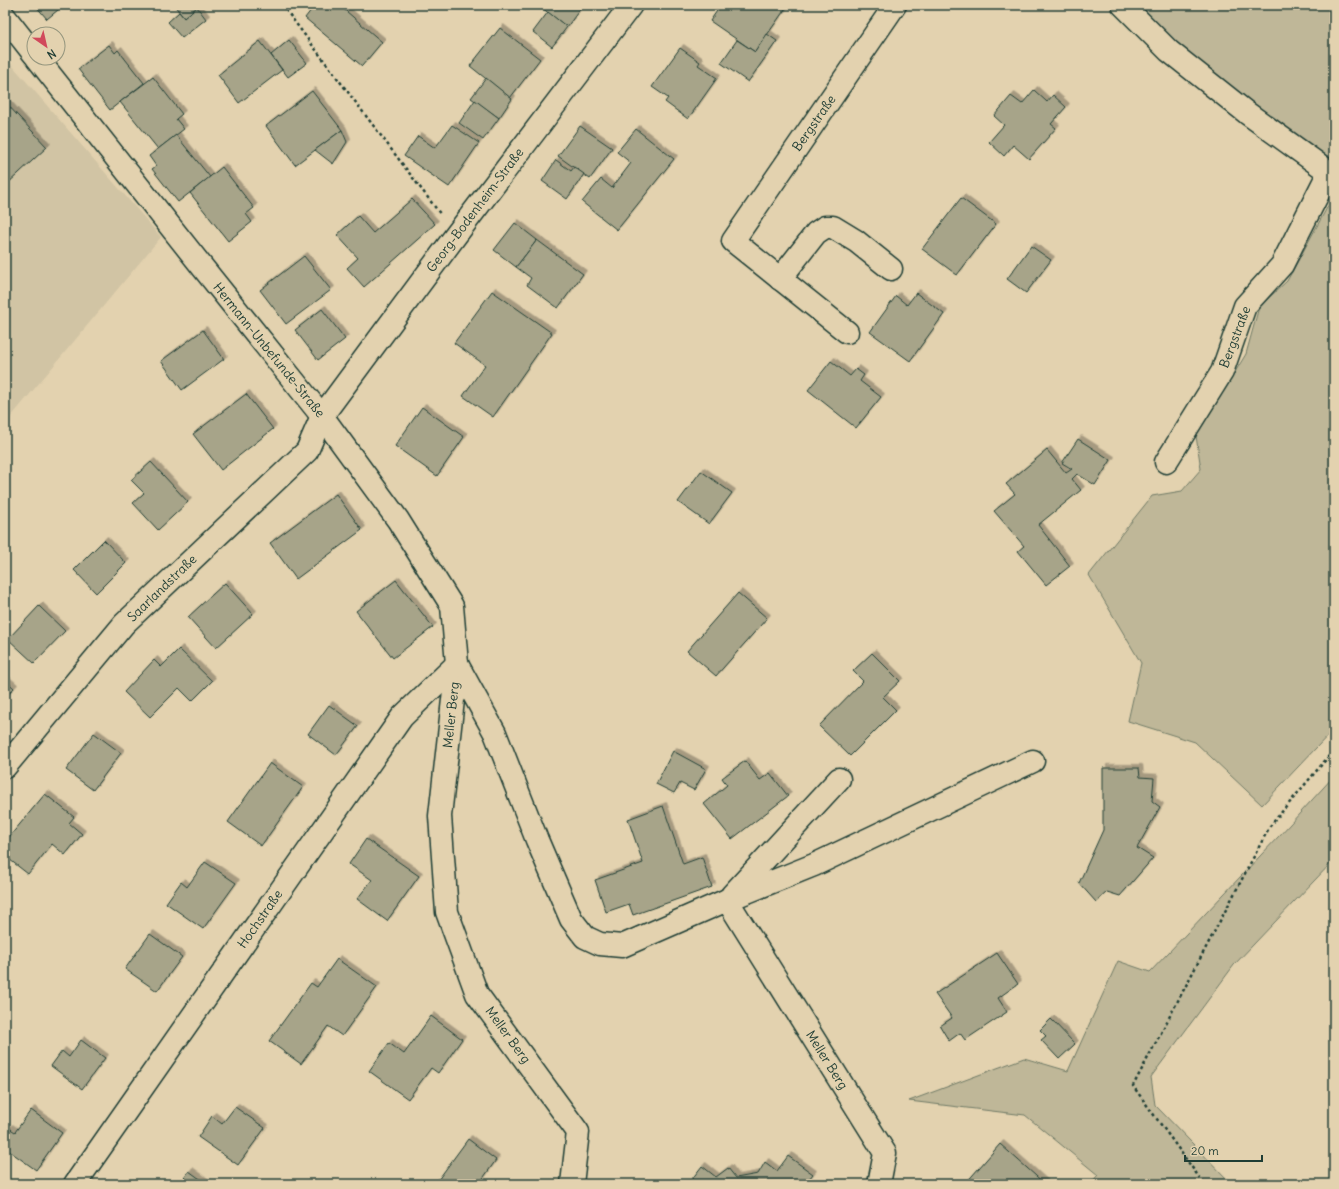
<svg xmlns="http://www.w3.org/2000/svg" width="1339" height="1189" font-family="Delius,sans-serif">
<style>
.built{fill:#d1c4a4}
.green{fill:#bfb798;stroke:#6f7a66}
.building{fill:#a7a489;stroke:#1f3d34;filter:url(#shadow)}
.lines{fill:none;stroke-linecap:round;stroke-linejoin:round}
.minor-casing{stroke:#1f3d34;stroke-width:25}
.path{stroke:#1f3d34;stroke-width:2.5;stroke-dasharray:3 3;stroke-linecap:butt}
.minor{stroke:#e3d2af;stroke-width:22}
.labels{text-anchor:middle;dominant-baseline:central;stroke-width:3;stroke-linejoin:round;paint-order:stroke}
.street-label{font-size:13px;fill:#1f3d34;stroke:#e3d2af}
</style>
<defs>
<filter id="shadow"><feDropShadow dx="3.5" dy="-3.5" stdDeviation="0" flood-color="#0004"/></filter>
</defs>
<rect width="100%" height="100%" fill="#e3d2af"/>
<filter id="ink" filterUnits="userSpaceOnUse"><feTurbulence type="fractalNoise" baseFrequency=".025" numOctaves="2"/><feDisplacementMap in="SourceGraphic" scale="8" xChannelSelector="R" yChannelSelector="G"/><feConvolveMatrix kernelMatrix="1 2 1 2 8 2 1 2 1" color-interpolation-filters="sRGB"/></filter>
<g filter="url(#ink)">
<path class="built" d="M5,57L161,237L5,424Z"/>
<g class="green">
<path d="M1132,5H1334V163L1238,96Z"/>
<path d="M1334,195V729L1262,805L1195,742L1128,721L1141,663L1089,575L1152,496L1182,491L1201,469L1196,436L1246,354L1259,307L1287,281Z"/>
<path d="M1334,776V860L1234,965L1151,1077L1155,1105L1230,1182L1228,1184H1090L1098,1175L1025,1115L909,1101L1024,1058L1068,1071L1118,961L1150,972L1279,836Z"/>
</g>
<g class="building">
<path d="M35,5H64L47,19Z"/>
<path d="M174,5H200L184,18Z"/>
<path d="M315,5H339L382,42L362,66L305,18Z"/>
<path d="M538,5H583L567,27Z"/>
<path d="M721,5H788L755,52L710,21Z"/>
<path d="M197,7L206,19L182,38L168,22L179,12L184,18Z"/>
<path d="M548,12L567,27L552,47L533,32Z"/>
<path d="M500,28L540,59L510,98L470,66Z"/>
<path d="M767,34L777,41L748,82L721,63L737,40L755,52Z"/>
<path d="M289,40L307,63L288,77L271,55Z"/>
<path d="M260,41L282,70L239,103L218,75Z"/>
<path d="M109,45L115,53L118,50L144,83L110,110L78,69Z"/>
<path d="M680,48L700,62L698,65L717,78L688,119L665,102L668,98L652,87Z"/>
<path d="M153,77L182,114L176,119L184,129L158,149L120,102Z"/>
<path d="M486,78L512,99L499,118L471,98Z"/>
<path d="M1034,90L1047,102L1053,95L1066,107L1051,124L1056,128L1029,159L1013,145L1004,156L989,142L1004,125L994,116L1011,96L1022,104Z"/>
<path d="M312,91L342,130L295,165L266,126Z"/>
<path d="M475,100L499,118L483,140L459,123Z"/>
<path d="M5,102L47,147L5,186Z"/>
<path d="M452,125L479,143L449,187L404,156L418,136L435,148Z"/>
<path d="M580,126L612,148L590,179L558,156Z"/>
<path d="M636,129L674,159L617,230L582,202L601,179L612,188L631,163L617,152Z"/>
<path d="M342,130L347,142L333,164L315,150Z"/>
<path d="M176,135L210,177L178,202L152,169L156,166L149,156Z"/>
<path d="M556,160L571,171L574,167L584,174L567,199L542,181Z"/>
<path d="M222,167L254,208L246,214L252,222L228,241L190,193Z"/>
<path d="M961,198L996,224L957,275L922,249Z"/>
<path d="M412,199L435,224L364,287L347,268L358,258L337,235L358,216L373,233Z"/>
<path d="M515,223L537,240L516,267L494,250Z"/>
<path d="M537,240L583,274L558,308L527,285L531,278L516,267Z"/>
<path d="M1031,246L1051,260L1026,293L1007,279Z"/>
<path d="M304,256L331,290L286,324L260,290Z"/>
<path d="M492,291L552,333L493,417L463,396L485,365L454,343Z"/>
<path d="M916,293L944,314L910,361L870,332L896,296L907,305Z"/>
<path d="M322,309L345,339L318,360L295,330Z"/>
<path d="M203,330L224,359L182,390L161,361Z"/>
<path d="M831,361L850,376L856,369L864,375L860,381L881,397L856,428L808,390Z"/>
<path d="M246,394L273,429L221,470L193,434Z"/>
<path d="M422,407L464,437L437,476L395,446Z"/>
<path d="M1078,439L1111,460L1095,485L1077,474L1072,479L1081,490L1038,525L1070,566L1046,585L1018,551L1024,546L994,511L1015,494L1006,484L1047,450L1066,473L1072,469L1062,463Z"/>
<path d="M151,462L188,502L158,530L133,503L144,493L131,480Z"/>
<path d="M701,471L732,493L709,524L678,502Z"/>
<path d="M336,494L362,530L296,579L270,543Z"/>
<path d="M104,540L126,563L96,593L74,570Z"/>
<path d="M396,580L433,627L393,658L356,611Z"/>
<path d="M225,583L253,614L216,648L188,617Z"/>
<path d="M738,593L767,618L716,676L687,651Z"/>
<path d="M39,606L65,631L34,663L8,639Z"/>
<path d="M179,649L212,681L192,701L179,688L150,717L124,692L154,660L161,667Z"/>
<path d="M872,653L900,681L883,697L896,710L850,756L819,726L863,681L853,671Z"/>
<path d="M5,680L14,688L5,698Z"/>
<path d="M329,705L358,726L336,755L308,734Z"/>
<path d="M94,733L121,753L93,790L66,770Z"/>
<path d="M673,751L706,769L694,790L680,783L674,793L656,784Z"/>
<path d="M745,761L760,780L770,773L788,796L732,839L704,804L727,785L722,778Z"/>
<path d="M270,763L303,787L261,846L228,822Z"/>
<path d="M1103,768H1139L1140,777L1154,778L1152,801L1160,807L1137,848L1153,858L1120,896L1107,892L1096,902L1079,883L1103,830Z"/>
<path d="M45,794L74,817L69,823L82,834L65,855L52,844L28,874L5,856V842Z"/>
<path d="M663,806L683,864L702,857L712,887L633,915L629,904L606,912L595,880L643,863L628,819Z"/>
<path d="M366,839L419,876L387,921L357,899L372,880L349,864Z"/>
<path d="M205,862L236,883L203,929L166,903L181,882L187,887Z"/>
<path d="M150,934L182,957L157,991L125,969Z"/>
<path d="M997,953L1018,984L998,998L1007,1012L965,1040L960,1033L949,1041L940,1026L952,1018L935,994Z"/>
<path d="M337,959L377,987L342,1036L328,1026L301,1064L269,1041L311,983L317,987Z"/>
<path d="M431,1016L462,1039L438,1073L431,1068L408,1099L369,1071L389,1043L404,1054Z"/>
<path d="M1051,1019L1075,1044L1059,1059L1041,1040L1046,1036L1040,1030Z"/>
<path d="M81,1040L105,1058L82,1089L51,1066L62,1051L69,1057Z"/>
<path d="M235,1107L265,1128L238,1165L198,1137L212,1116L222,1124Z"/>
<path d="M31,1110L62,1133L36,1170L5,1148V1133L9,1128L15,1132Z"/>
<path d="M468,1139L496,1160L479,1184H435Z"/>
<path d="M1000,1144L1045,1184H965Z"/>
<path d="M788,1156L813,1174L805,1184H688L702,1166L716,1177L728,1168L736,1178L758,1174L765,1162L777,1171Z"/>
<path d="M189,1171L207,1184H180Z"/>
</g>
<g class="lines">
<defs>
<g id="minor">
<path d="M1123,5L1169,51L1247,113L1329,172L1334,174"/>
<path d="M5,17L34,54"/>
<path d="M37,58L204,269L322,416L398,520L452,606L457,664L440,816L447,912L477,994L578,1132L572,1184"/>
<path d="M780,279L816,233L825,227H833L856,241L891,269"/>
<path d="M847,332L733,241L895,5"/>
<path d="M1166,462L1222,372L1245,306L1282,265L1329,172"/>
<path d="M457,664L495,733L537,840L571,919L585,937L600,944L622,946L727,900L885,1153L879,1184"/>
<path d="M5,767L124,624L307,451L322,416L456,235L631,5"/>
<path d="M732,895L839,779"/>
<path d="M727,900L814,865L1033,761"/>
<path d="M75,1184L402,717L457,664"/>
</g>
</defs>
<use href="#minor" class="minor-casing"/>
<g class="path">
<path d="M282,5L441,215"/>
<path d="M1204,1184L1133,1086L1270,826L1334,750"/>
</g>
<use href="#minor" class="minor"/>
</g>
</g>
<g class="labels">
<g class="street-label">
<text transform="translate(814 123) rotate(-55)">Bergstraße</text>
<text transform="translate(475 210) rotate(-53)">Georg-Bodenheim-Straße</text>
<text transform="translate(1235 337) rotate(-69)">Bergstraße</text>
<text transform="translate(269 350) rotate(51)">Hermann-Unbefunde-Straße</text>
<text transform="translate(162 588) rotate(-44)">Saarlandstraße</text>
<text transform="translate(451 715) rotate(-84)">Meller Berg</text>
<text transform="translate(260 919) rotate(-55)">Hochstraße</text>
<text transform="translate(508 1035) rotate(54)">Meller Berg</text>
<text transform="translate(827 1060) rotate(58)">Meller Berg</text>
</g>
</g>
<rect width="1339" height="1189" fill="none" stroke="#e3d2af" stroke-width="20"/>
<rect x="10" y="10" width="1319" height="1169" fill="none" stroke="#1f3d34" stroke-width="1.5" filter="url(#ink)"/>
<g transform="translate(46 46) rotate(146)"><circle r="19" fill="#e3d2af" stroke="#95967e"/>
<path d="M0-3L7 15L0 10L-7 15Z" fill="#d1495b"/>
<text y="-6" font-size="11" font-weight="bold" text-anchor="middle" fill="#1f3d34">N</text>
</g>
<path d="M1185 1155v6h77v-6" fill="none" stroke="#1f3d34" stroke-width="2"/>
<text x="1191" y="1155" font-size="12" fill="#1f3d34" stroke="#e3d2af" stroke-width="3" paint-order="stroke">20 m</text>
</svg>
